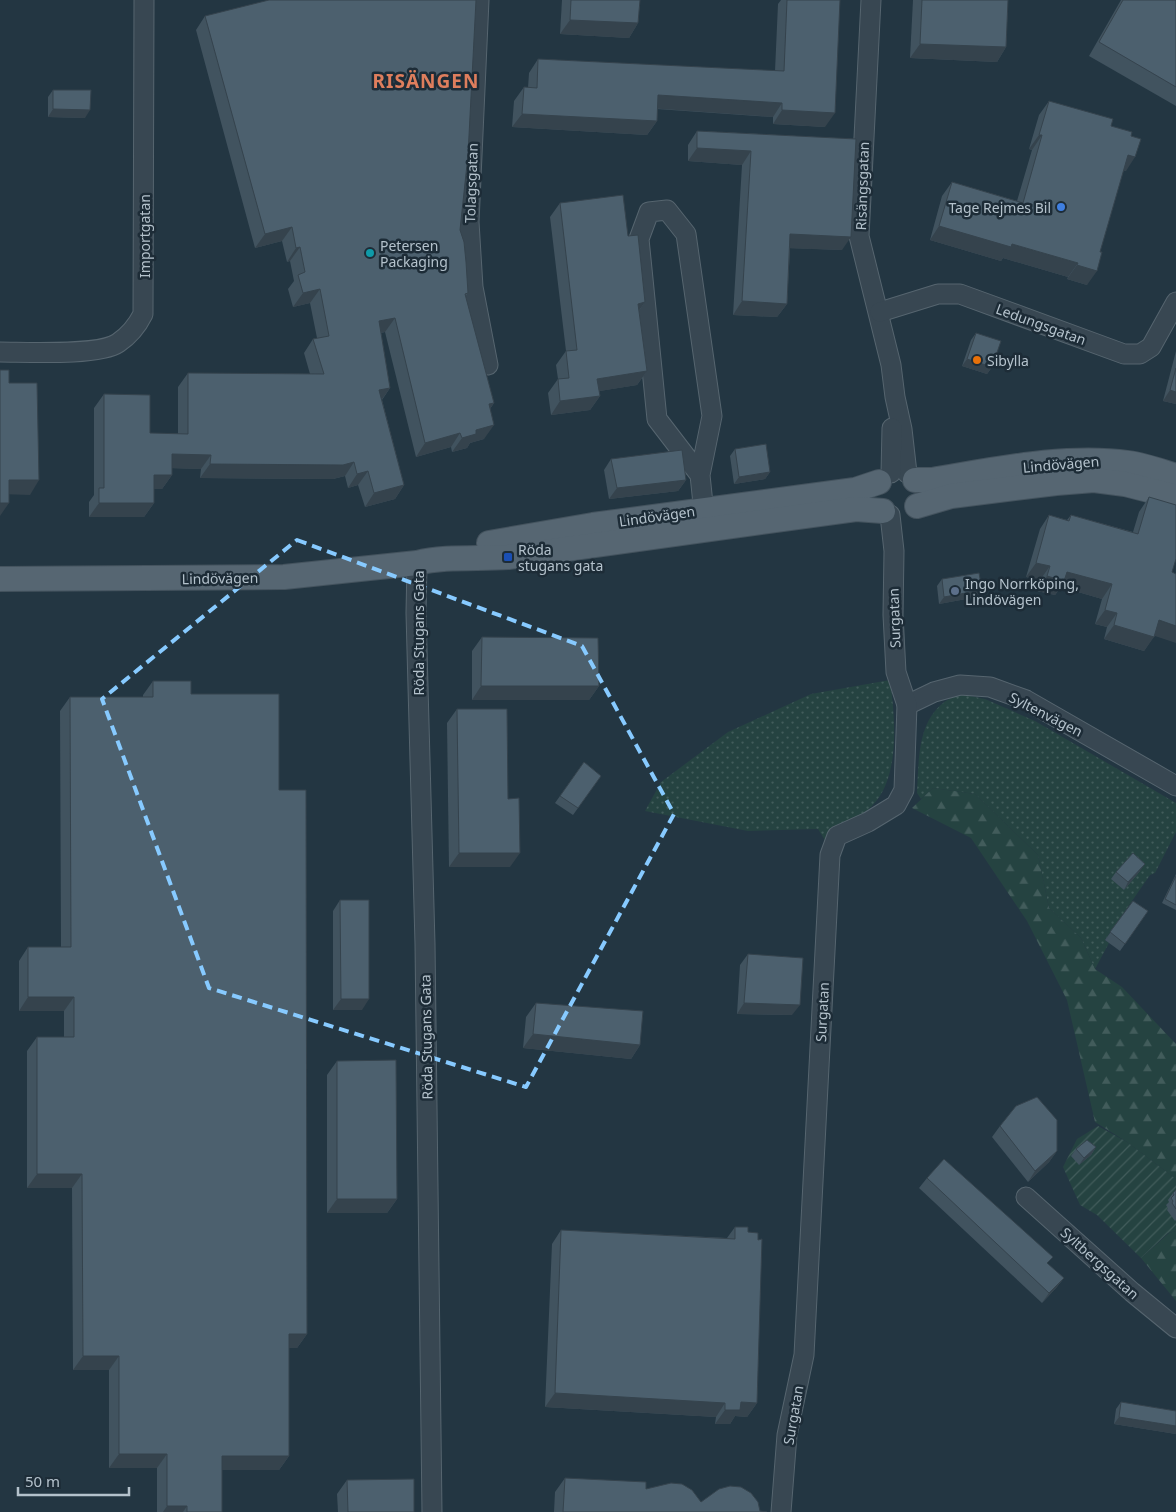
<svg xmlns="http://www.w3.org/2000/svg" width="1176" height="1512" font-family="'Noto Sans',sans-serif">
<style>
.grass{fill:url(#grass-dots)}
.forest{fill:url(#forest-firs)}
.garden{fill:url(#garden-furrows)}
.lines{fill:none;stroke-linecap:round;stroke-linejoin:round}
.minor-casing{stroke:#56656f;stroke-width:21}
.major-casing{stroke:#44535e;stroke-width:26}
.minor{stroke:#384752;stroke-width:19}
.major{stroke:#566672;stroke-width:24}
.wall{fill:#41535f}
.shaded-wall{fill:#35434d}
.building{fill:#4c606e;stroke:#35434d}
.marked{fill:none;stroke:#87caff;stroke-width:4;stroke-dasharray:10 6;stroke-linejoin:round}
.shop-dot{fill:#3f7fe0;stroke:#1d2c37;stroke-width:2}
.culture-dot{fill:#0f9aa8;stroke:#1d2c37;stroke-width:2}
.food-dot{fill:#e8710a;stroke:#1d2c37;stroke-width:2}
.transit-dot{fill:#1a4fb4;stroke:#1d2c37;stroke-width:2}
.service-dot{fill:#5c6f8a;stroke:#1d2c37;stroke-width:2}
.labels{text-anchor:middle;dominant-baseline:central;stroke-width:5;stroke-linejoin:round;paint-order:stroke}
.street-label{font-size:14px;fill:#b4c2cc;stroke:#1d2c37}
.poi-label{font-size:14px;fill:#b4c2cc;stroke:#1d2c37;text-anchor:start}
.district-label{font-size:19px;font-weight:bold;letter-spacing:1px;fill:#de7e5d;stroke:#1d2c37}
</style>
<defs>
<pattern id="grass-dots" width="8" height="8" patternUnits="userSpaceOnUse" patternTransform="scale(1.25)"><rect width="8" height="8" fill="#254341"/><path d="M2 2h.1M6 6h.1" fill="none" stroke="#425c5b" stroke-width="1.8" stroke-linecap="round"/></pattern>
<pattern id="forest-firs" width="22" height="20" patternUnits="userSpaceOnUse" patternTransform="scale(1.25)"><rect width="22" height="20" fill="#254341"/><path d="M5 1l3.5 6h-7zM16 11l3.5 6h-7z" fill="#425c5b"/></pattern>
<pattern id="garden-furrows" width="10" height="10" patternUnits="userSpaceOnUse" patternTransform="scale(1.25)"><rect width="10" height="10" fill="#254341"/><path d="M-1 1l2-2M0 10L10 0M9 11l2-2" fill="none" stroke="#425c5b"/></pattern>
</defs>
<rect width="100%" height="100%" fill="#233642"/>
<g class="grass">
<path d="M890,680C895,717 901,777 872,806C859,819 841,830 826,842L818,829L748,831L645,811L661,782L728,732L811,694Z"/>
<path d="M960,694L985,699L1035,721L1176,803V832L1155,873L1150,875L1105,940L1109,943L1095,969L1081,938L1049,908L1038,855L975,794L933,788L921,799L917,793C919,755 917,709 960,694Z"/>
</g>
<g class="forest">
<path d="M933,788L975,794L1038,855L1049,908L1081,938L1095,969L1122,987L1176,1044V1179L1127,1142L1095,1122L1067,1000L1027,921L971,838L912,808Z"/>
<path d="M1176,1231V1301L1141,1258L1169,1233Z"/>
</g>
<path class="garden" d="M1098,1126L1127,1142L1176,1179V1231L1168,1233L1141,1258L1097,1215L1080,1205L1063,1167L1077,1139Z"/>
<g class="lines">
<defs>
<g id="minor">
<path d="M479,0L469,222L473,287L488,365"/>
<path d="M871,0L859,236L891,365L895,397L902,429L907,473"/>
<path d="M880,312L938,294H960L1124,354H1140L1151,347L1176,302"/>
<path d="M0,352C26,352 99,356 118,343C130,335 137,326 143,314L144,0"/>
<path d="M891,473L892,428"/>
<path d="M700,475L712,416L686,234L667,210L649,212L639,239L657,419L700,475L705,523"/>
<path d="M417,563L416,613L425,944L432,1512"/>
<path d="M907,705L934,692L960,685L990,687L1026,700L1176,786"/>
<path d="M1026,1197L1132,1292L1176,1328"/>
<path d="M781,1512L787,1435L804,1355L830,855L837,836L868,822L896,805L904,790L907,705L896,672L893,615L894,551L890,515"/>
</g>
<g id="major">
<path d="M915,480H932C993,470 1066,454 1128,463C1144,465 1160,471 1176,476"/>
<path d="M917,506L951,496L1056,483L1094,480L1125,484L1176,497"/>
<path d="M489,543L593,525L855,490L879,482"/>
<path d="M0,579L284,577L417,563C444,556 479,559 508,557L856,509L883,511"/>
</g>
</defs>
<use href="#minor" class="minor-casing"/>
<use href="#major" class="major-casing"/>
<use href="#minor" class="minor"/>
<use href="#major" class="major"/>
</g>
<g class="wall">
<path d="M562,0H640L638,23L629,38L560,34Z"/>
<path d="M781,0H840L825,127L773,124V117L657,109V121L647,135L512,127L514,101L524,87L528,88L529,73L538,59L775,71L778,4Z"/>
<path d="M913,0H1008L1006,47L997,62L910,58Z"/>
<path d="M1121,0H1176V106L1089,56Z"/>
<path d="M205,16L460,230L468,293L465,297L494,403L490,409L484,439L470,443L467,448L452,452L451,447L416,457L385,332L381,333L390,388L382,400L404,485L395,499L365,507L358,485L348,488L345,476L333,479L200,478L201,469L172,468V475L162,489H154V503L144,517H89V502L94,495V408L104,394L150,433L178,434V387L188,373L310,374L304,353L313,339L317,338L310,303L293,307L288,289L294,281L290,261L287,262L282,241L255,248L196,30Z"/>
<path d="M53,90L85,118L48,117V97Z"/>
<path d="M1049,101L1111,126L1131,136L1126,171L1123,170L1087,285L1067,279L1068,277L1003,258L1001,261L930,240L942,196L952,182L1017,201L1032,150L1029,149L1039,115Z"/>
<path d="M697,131L856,139L842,250L790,248L787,304L777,317L733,315L742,165L688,161V145Z"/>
<path d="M560,203L628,236L645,302L639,311L647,371L637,385L599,391L600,396L590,410L551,415L548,393L558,379L556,365L566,351L550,217Z"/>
<path d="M976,333L992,367L987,374L962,366L971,340Z"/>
<path d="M1176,351V404L1163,401Z"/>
<path d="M735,449L770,472L765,479L734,484L730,456Z"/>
<path d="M611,459L686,480L678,491L609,499L604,470Z"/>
<path d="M1149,497L1154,636L1144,651L1104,639L1107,627L1095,624L1102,599L1061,587L1055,595L1037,591L1040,580L1026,577L1040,529L1049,515L1067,520L1071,515L1133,532L1139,512Z"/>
<path d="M942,579L982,590L977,597L939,604L937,586Z"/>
<path d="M482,637L599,686L589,700H472V651Z"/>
<path d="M153,681L191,694L279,790L307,1334L297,1348H289V1456L279,1470H222V1512H157V1468H109V1370H73L72,1188H27V1051L37,1037H64V1011H19V961L28,947H61L60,711L70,697H143V695Z"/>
<path d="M457,709L508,799L510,867H449L447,723Z"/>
<path d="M584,762L601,776L573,815L555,803Z"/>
<path d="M1140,871L1124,890L1111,879L1116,872Z"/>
<path d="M1176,874V910L1162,903Z"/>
<path d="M340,900L362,1010H333V911Z"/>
<path d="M1133,901L1148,911L1120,951L1105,940Z"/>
<path d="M748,954L792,1015L737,1014L740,965Z"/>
<path d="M536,1003L640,1045L631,1059L523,1048L526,1017Z"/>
<path d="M337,1061L397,1199L387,1213H327V1075Z"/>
<path d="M1000,1126L1057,1151L1049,1162L1028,1182L992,1137Z"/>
<path d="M1096,1147L1091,1155L1079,1165L1071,1156L1076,1149Z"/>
<path d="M927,1178L1048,1264L1064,1278L1056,1288L1042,1303L919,1188Z"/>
<path d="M1176,1190V1220L1175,1221L1167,1210L1168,1208L1166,1205L1169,1202L1168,1200L1173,1193Z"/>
<path d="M735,1227L748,1232L757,1403L747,1417L735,1416L730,1424H715L716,1417L545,1407L552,1244L561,1230L727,1238Z"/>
<path d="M1121,1402L1176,1411V1434L1114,1424L1116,1409Z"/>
<path d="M565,1478L646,1489L701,1502L767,1512H554L555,1492Z"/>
<path d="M347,1480L414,1512H338L337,1494Z"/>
</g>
<g class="shaded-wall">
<path d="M570,20L638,23L629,38L560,34Z"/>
<path d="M920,44L1006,47L997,62L910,58Z"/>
<path d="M658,95L782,103L773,117L649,108Z"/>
<path d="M53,109L90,110L85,118L48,117Z"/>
<path d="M782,110L835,113L825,127L773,124Z"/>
<path d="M522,114L657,121L647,135L512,127Z"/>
<path d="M1039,135H1042L1032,150L1029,149Z"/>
<path d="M697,148L751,151L742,165L688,161Z"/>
<path d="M1128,155L1135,157L1126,171L1118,169Z"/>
<path d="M939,226L1012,244L1078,263L1068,277L1003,258L1001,261L930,240Z"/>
<path d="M292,227L282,241L255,248L265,234Z"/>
<path d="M790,234L851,237L842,250L781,248Z"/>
<path d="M300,247L290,261L287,262L296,248Z"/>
<path d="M1077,265L1097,271L1087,285L1067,279Z"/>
<path d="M320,289L310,303L293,307L303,293Z"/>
<path d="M742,301L787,304L777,317L733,315Z"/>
<path d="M645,302L635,316L638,304Z"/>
<path d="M395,318L385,332L370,335L379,321Z"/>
<path d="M967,359L992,367L987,374L962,366Z"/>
<path d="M647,371L637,385L588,393L597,379Z"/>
<path d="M390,388L380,402L379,390Z"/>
<path d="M1170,390L1176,392V404L1163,401Z"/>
<path d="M600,396L590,410L551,415L560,401Z"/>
<path d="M494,403L484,417L489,404Z"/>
<path d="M494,425L484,439L470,443L467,448L452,452L462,438L476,430Z"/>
<path d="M460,433L451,447L416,457L425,443Z"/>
<path d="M172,454L211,455L201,469L162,468Z"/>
<path d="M354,462L345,476L333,479L200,478L210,464Z"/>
<path d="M368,471L358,485L348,488L357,474Z"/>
<path d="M770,472L765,479L734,484L739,477Z"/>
<path d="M154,475H172L162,489H144Z"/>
<path d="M9,480H39L30,495L0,494Z"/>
<path d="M686,480L678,491L609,499L617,488Z"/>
<path d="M404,485L395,499L365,507L374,493Z"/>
<path d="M0,503H9L0,516Z"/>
<path d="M99,503H154L144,517H89Z"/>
<path d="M1036,563L1050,566L1040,580L1026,577Z"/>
<path d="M1067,572L1112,584L1102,599L1061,587L1055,595L1037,591L1047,576Z"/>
<path d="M982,590L977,597L939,604L944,597Z"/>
<path d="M1105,610L1117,613L1107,627L1095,624Z"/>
<path d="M1159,620L1176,626V643L1149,634Z"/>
<path d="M1114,625L1154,637L1144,651L1104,639Z"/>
<path d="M481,686H599L589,700H472Z"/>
<path d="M459,853H520L510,867H449Z"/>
<path d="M1145,864L1140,871L1124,890L1128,882Z"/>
<path d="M28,997H74L64,1011H19Z"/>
<path d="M341,999H369L362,1010H333Z"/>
<path d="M744,1003L800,1005L792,1015L737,1014Z"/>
<path d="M533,1034L640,1045L631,1059L523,1048Z"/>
<path d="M1096,1147L1091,1155L1079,1165L1084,1158Z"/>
<path d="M1057,1151L1049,1162L1028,1182L1035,1171Z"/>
<path d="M37,1174H82L72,1188H27Z"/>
<path d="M337,1199H397L387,1213H327Z"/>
<path d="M1064,1278L1056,1288L1042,1303L1049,1293Z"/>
<path d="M289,1334H307L297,1348H279Z"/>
<path d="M83,1356H119L109,1370H73Z"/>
<path d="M555,1393L725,1403L716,1417L545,1407Z"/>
<path d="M741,1402L757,1403L747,1417L735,1416L730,1424H715L725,1410Z"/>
<path d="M1119,1417L1176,1426V1434L1114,1424Z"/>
<path d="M119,1454H167L157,1468H109Z"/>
<path d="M222,1456H289L279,1470H212Z"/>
<path d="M167,1506H187L183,1512H163Z"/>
</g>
<g class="building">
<path d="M269,0H476L468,155L460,230L464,242L466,262L468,293L465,294L494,403L489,404L494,425L476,430V434L462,438L460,433L425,443L395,318L379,321L390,388L379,390L404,485L374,493L368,471L357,474L354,462L343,465L210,464L211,455L172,454V475H154V503H99V488H104V394L150,395V433L188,434V373L324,374L313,339L329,336L320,289L303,293L298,275L305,272L300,247L296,248L292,227L265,234L205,16Z"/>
<path d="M571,0H640L638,23L570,20Z"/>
<path d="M787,0H840L835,113L782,110V103L658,95L657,121L522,114L524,87L537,88L538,59L784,71Z"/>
<path d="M922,0H1008L1006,47L920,44Z"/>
<path d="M1123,0H1176V87L1099,42Z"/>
<path d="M53,90H91L90,110L53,109Z"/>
<path d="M1049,101L1113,119L1111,126L1132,132L1131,136L1141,139L1135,157L1128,155L1100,252H1102L1097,271L1077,265L1078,263L1012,244L1011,247L939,226L952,182L1023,203L1042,135H1039Z"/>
<path d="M697,131L856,139L851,237L790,234L787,304L742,301L751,151L697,148Z"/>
<path d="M623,195L628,236L638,235L645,302L638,304L647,371L597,379L600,396L560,401L558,379L569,378L566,351L577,350L560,203Z"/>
<path d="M976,333L1001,341L992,367L967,359Z"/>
<path d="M1176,368V392L1170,390Z"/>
<path d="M0,370H9V383H37L39,480H9V503H0Z"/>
<path d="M766,444L770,472L739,477L735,449Z"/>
<path d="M682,450L686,480L617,488L611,459Z"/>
<path d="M1149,497L1176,505V559L1172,572L1176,574V626L1159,620L1154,637L1114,625L1117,613L1105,610L1112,584L1067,572L1064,581L1047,576L1050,566L1036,563L1049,515L1069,521L1071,515L1138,534Z"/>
<path d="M979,573L982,590L944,597L942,579Z"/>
<path d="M482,637L598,638L599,686H481Z"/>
<path d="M153,681H191V694H279V790H306L307,1334H289V1456H222V1512H187V1506H167V1454H119V1356H83L82,1174H37V1037H74V997H28V947H71L70,697H153Z"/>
<path d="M457,709H507L508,799L519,798L520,853H459Z"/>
<path d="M584,762L601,776L578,808L560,796Z"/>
<path d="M1133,853L1145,864L1128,882L1116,872Z"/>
<path d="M1176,876V905L1165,899Z"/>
<path d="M340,900H369V999H341Z"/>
<path d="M1133,901L1148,911L1125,944L1110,932Z"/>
<path d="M748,954L803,958L800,1005L744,1003Z"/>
<path d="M536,1003L643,1011L640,1045L533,1034Z"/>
<path d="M396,1060L397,1199H337V1061Z"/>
<path d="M1037,1097L1057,1120V1151L1035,1171L1000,1126L1016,1106Z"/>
<path d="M1087,1140L1096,1147L1084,1158L1076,1149Z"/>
<path d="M944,1159L1053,1257L1047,1263L1064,1278L1049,1293L927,1178Z"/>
<path d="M1176,1190V1209L1172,1203L1173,1201L1171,1198L1174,1195L1173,1193Z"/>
<path d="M735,1227H748V1232L758,1233V1240L762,1239L757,1403L741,1402L740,1410H725V1403L555,1393L561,1230L735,1239Z"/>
<path d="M1121,1402L1176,1411V1426L1119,1417Z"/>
<path d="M565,1478L646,1482V1489L671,1483L682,1484L692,1490L701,1502L719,1489L730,1486L741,1487L751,1493L758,1502L760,1511L767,1512H563Z"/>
<path d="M414,1479V1512H348L347,1480Z"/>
</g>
<path class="marked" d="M297,540L582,646L674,814L526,1087L209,988L102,699Z"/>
<circle class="shop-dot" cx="1061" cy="207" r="5"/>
<circle class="culture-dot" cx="370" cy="253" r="5"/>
<circle class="food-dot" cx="977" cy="360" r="5"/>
<rect class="transit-dot" x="503" y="552" width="10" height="10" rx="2.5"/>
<circle class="service-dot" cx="955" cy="591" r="5"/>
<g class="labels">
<g class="street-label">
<text transform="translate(471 183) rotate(-88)">Tolagsgatan</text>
<text transform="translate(862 186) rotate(-88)">Risängsgatan</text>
<text transform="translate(144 236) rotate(-90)">Importgatan</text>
<text transform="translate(1041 324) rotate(20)">Ledungsgatan</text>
<text transform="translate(1061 464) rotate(-5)">Lindövägen</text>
<text transform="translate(657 516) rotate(-8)">Lindövägen</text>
<text transform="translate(220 578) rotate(-1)">Lindövägen</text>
<text transform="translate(894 618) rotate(-92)">Surgatan</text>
<text transform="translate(418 633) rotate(-90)">Röda Stugans Gata</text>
<text transform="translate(1046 714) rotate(27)">Syltenvägen</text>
<text transform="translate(822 1012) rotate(-87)">Surgatan</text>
<text transform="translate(426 1037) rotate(-91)">Röda Stugans Gata</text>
<text transform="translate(1100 1263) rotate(42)">Syltbergsgatan</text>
<text transform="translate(793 1415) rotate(-80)">Surgatan</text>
</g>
<g class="poi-label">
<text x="1051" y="207" text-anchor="end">Tage Rejmes Bil</text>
<text x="380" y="245">Petersen<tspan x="380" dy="16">Packaging</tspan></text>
<text x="987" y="360">Sibylla</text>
<text x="518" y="549">Röda<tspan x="518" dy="16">stugans gata</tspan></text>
<text x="965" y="583">Ingo Norrköping,<tspan x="965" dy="16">Lindövägen</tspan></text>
</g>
<g class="district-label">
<text x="426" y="81">RISÄNGEN</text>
</g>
</g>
<path d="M18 1487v8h111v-8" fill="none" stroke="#b4c2cc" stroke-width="2.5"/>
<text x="25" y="1487" font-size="15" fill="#b4c2cc" stroke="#1d2c37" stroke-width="4" paint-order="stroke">50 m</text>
</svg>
